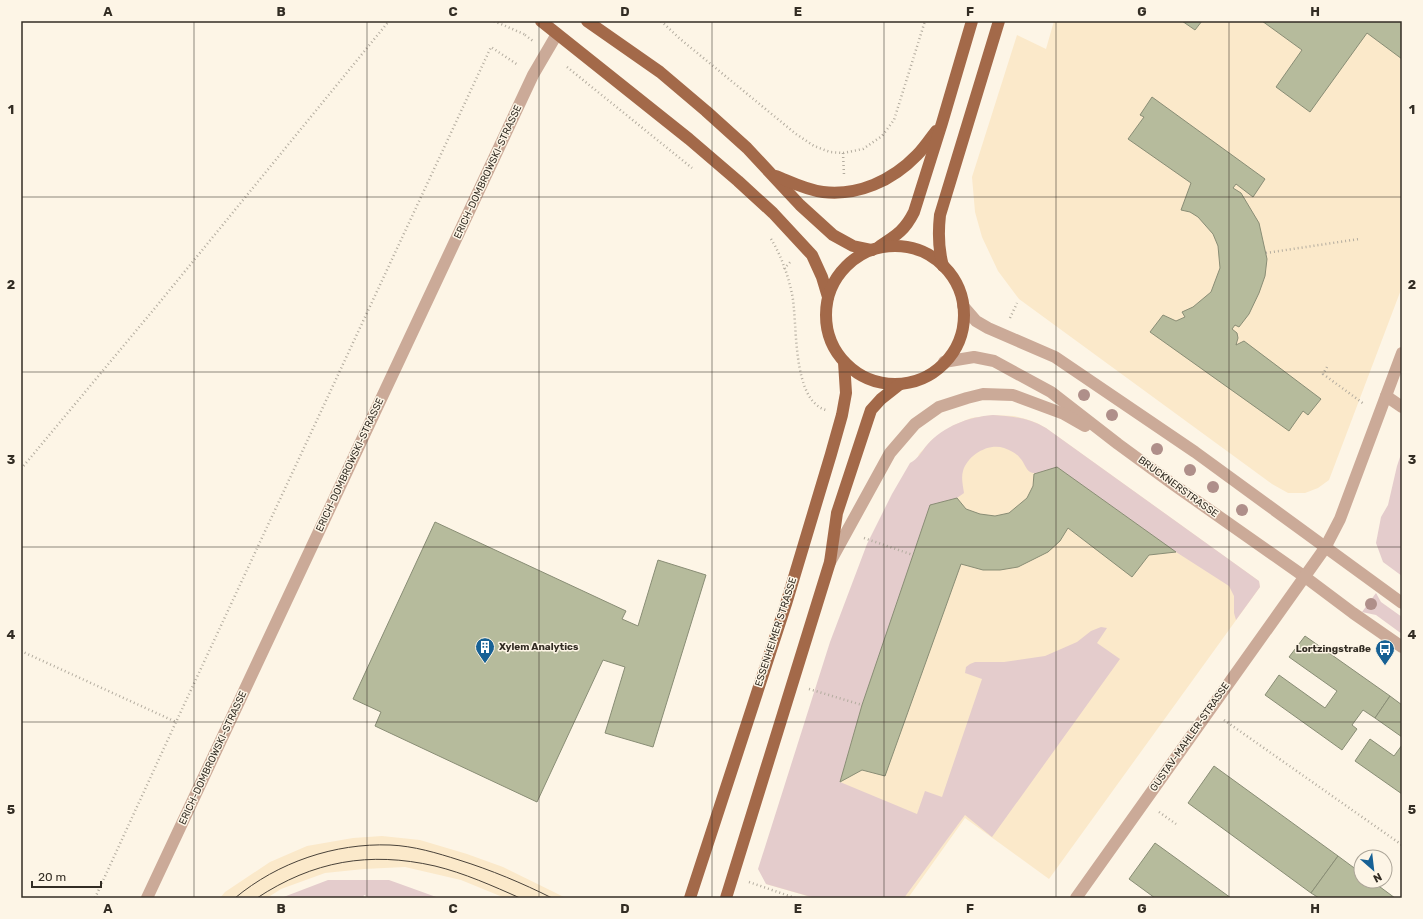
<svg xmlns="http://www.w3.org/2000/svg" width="1423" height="919" font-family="Rubik,sans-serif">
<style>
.built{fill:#fbe9ca}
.green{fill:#e4cccc}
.building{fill:#b6bb9c;stroke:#898d75}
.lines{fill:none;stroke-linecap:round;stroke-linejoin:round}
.path{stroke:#b3ac9f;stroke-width:2.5;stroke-dasharray:1 3;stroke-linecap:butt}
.minor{stroke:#cbaa98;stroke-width:12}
.major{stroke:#a36949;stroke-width:12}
.tram{stroke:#494239;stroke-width:1}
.tree{fill:#af8f8a}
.grid{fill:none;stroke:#332d24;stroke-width:1;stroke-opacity:0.55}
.labels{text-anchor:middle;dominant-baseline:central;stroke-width:3;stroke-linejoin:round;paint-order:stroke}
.street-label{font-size:10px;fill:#332d24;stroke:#fdf5e6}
.poi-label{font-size:10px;font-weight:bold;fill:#332d24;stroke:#fdf5e6;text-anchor:start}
.neatline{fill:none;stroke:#332d24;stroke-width:1.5}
.grid-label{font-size:13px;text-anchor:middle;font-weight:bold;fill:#332d24}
</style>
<rect width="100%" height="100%" fill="#fdf5e6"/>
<g class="built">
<path d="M1054,21H1402V287L1329,480L1318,488L1305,493H1288L1272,484L1019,299L998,271L982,237L975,212L972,177L1017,35L1046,49Z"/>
<path d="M993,415L1014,416L1026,419L1037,423L1046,428L1259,581L1260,587L1049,879L965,818L908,898H814L766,884L831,696L919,454L933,439L954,425L971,418Z"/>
<path d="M382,836L420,840L467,854L503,867L566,898H505L461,880L405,867L364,869L325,873L281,889L267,898H220L225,892L270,862L307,846L353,838Z"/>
</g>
<g class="green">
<path d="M993,415C1012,416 1029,418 1046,428L1259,581L1260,587L1236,620L1234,613V596L1229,586L1176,552L1057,467C1051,469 1040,474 1033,473C1026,472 1025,463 1020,458C1016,453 1010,450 1004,448C988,443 968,455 963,471C961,478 963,486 964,493L957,498L862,705L840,782L917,814L925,791L942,797L982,679L965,673L966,667L970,664L975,662H1004L1045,656L1077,642L1091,631L1101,627L1107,628L1097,643L1120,659L992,837L965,815L904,898H815L766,884L758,869L830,642L867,544L892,494L910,463C917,460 922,451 927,445C944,426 968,417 993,415Z"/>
<path d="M1402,451V576L1383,562L1376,543L1381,517L1388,505L1397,466Z"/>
<path d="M1376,593L1381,602L1402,617V634L1376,615L1362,612Z"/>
<path d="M328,880H389L439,898H371L364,895L363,898H281Z"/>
</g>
<g class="building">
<path d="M1182,21H1202L1195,30Z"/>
<path d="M1262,21H1402V59L1367,33L1310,112L1276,87L1302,50Z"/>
<path d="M1152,97L1265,179L1253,197L1236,184L1233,188L1241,193L1259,223L1267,259L1265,276L1259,293L1249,314L1239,327L1235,325L1232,329L1237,333L1238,338L1236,345L1244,341L1321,399L1308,415L1303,411L1289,431L1150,332L1163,315L1176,321L1185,317L1182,312L1193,307L1211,292L1220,268L1218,246L1213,234L1198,217L1190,212L1181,210L1191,183L1128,139L1144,117L1140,115Z"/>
<path d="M1057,467L1176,552L1149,555L1132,577L1068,528L1060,541L1048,552L1018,567L1000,570H983L961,564L885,776L862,770L840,782L862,705L930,505L957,498L966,509L980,514L995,516L1009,513L1027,498L1033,486L1034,474Z"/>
<path d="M435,522L626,611L622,619L638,626L658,560L706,575L653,747L605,733L625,667L603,660L537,802L375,726L381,712L353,699Z"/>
<path d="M1305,636L1390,696L1375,718L1363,710L1352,725L1357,729L1342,750L1265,695L1279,675L1325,708L1337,691L1289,657Z"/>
<path d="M1390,696L1402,705V737L1375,718Z"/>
<path d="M1370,739L1394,756L1402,745V794L1355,761Z"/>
<path d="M1214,766L1338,856L1311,893L1188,803Z"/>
<path d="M1155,843L1231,898H1155L1129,879Z"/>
<path d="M1338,856L1361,873V881H1372L1395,898H1319L1311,893Z"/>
</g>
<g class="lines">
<g class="path">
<path d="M494,21L526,35"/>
<path d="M661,21L679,38L796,134L814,146L830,152L843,153L863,149L882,136L894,120L925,21"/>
<path d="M525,35L533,41"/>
<path d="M567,67L692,168"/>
<path d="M843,153L844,175"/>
<path d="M771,239C781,255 788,275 792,294C798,322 791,400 826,410"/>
<path d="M1266,253L1359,239"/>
<path d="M784,269L792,260"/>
<path d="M1010,318L1017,303"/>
<path d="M1327,367L1323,374L1364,404"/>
<path d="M21,469L155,308L389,21"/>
<path d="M864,538L913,555"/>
<path d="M21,651L176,722"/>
<path d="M809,689L862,705"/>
<path d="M1224,720L1402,845"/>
<path d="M1159,812L1176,824"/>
<path d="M749,882L795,898"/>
<path d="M95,898L176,722L491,47L518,65"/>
</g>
<g class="minor">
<path d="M963,306L976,321L988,328L1055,357L1195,452L1402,603"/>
<path d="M944,362L974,357L994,361L1051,392L1118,444L1174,485L1305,577L1353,613L1402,647"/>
<path d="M1386,396L1402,407"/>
<path d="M830,562L890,453L915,424L939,407L967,398L983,394L1013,395L1064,414L1085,426"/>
<path d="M147,898L533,75L557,34"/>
<path d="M1076,898L1325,548L1340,519L1402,353"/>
</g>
<g class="major">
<path d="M541,21L689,139L738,181L773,213L812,255L822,277L828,297"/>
<path d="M587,21L660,72L706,111L747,148L800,205L833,235L853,246L872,250"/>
<path d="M776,176C791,182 806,190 823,192C858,196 892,181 917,155C924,148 930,139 936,131"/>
<path d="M880,246C897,235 905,230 914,212L942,123L972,21"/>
<circle cx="895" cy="315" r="69"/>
<path d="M943,266C938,248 938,233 940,215L999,21"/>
<path d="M690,898L786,604L831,454L842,415L846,393L844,362"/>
<path d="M726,898L830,562L837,513L867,422L871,410L881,399L900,384"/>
</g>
<g class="tram">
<path d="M235,898C278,862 335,843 390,845C414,846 437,853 459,860C491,870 522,883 552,898"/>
<path d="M257,898C313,861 369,851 435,866C464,873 493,886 520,898"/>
</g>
</g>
<g class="tree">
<circle cx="1084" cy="395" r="6"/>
<circle cx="1112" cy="415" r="6"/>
<circle cx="1157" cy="449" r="6"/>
<circle cx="1190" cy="470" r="6"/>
<circle cx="1213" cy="487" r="6"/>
<circle cx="1242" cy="510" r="6"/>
<circle cx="1371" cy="604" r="6"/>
</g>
<path class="grid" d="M194,21V898M367,21V898M539,21V898M712,21V898M884,21V898M1056,21V898M1229,21V898M21,197H1402M21,372H1402M21,547H1402M21,722H1402"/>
<defs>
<symbol id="building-pin" viewBox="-11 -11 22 30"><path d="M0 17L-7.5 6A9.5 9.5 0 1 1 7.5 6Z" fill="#176195" stroke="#fdf5e6"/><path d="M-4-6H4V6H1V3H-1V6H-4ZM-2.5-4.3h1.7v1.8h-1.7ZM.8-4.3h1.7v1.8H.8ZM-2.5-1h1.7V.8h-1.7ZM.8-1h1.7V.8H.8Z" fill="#fff"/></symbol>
<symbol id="bus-pin" viewBox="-11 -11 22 30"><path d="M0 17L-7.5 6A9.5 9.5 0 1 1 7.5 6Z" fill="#176195" stroke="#fdf5e6"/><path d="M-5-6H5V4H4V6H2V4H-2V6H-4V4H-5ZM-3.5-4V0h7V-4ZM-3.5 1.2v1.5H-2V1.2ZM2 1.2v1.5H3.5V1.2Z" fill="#fff"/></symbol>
</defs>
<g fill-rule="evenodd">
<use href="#building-pin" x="474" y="636" width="22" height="30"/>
<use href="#bus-pin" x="1374" y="638" width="22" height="30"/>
</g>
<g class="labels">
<g class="street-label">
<text transform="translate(488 172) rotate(-65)">ERICH-DOMBROWSKI-STRASSE</text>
<text transform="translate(350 465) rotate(-65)">ERICH-DOMBROWSKI-STRASSE</text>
<text transform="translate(1178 487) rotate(36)">BRUCKNERSTRASSE</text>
<text transform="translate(776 632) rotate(-72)">ESSENHEIMER STRASSE</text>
<text transform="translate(1190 737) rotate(-55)">GUSTAV-MAHLER-STRASSE</text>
<text transform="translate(213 758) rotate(-65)">ERICH-DOMBROWSKI-STRASSE</text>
</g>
<g class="poi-label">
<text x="499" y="647">Xylem Analytics</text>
<text x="1371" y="649" text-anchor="end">Lortzingstraße</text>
</g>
</g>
<rect width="1423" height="919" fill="none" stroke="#fdf5e6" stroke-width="44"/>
<g transform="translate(1373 869) rotate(152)"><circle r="19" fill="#fdf5e6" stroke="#aca598"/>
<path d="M0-3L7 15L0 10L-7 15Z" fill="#176195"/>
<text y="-6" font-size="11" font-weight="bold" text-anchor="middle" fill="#332d24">N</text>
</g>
<path d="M32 881v6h69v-6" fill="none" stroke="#332d24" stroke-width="2"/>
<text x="38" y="881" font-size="12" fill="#332d24" stroke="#fdf5e6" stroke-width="3" paint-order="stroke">20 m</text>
<rect x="22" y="22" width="1379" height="875" class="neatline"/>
<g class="grid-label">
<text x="108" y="16">A</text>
<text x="281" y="16">B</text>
<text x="453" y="16">C</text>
<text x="625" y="16">D</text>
<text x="798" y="16">E</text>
<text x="970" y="16">F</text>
<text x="1142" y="16">G</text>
<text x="1315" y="16">H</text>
<text x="11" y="114">1</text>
<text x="1412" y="114">1</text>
<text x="11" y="289">2</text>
<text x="1412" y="289">2</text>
<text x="11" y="464">3</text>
<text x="1412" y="464">3</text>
<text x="11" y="639">4</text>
<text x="1412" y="639">4</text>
<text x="11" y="814">5</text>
<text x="1412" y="814">5</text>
<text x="108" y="913">A</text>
<text x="281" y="913">B</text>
<text x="453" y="913">C</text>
<text x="625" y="913">D</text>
<text x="798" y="913">E</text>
<text x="970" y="913">F</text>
<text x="1142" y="913">G</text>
<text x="1315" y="913">H</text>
</g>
</svg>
